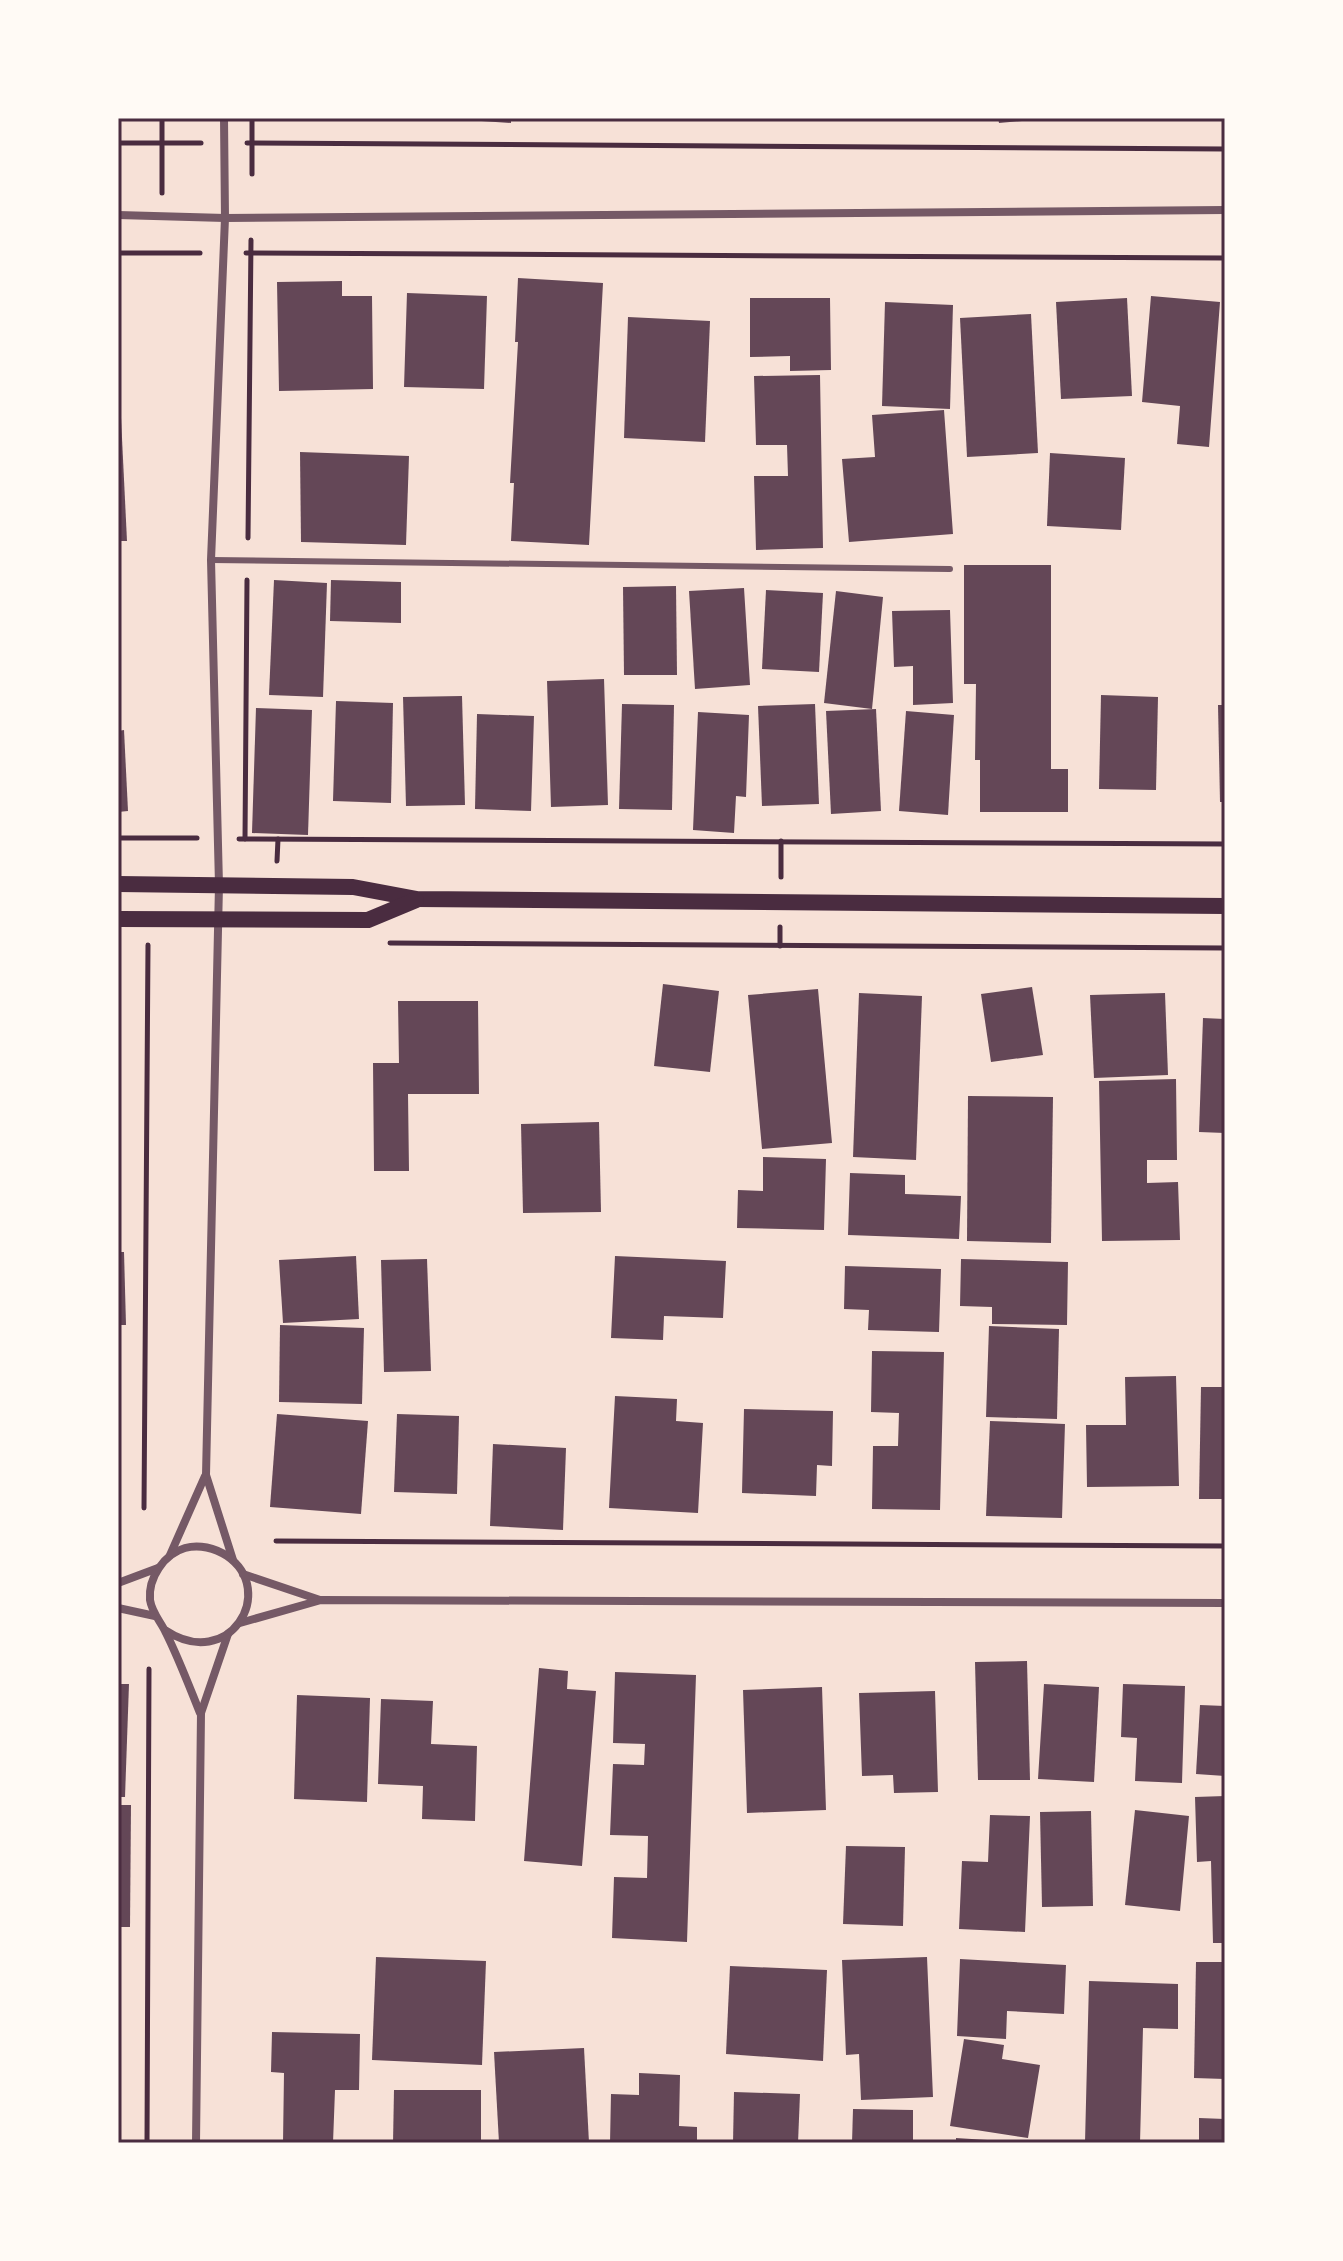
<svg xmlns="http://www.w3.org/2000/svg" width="1343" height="2261" font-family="'Fira Sans Condensed',sans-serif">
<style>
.building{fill:#644757}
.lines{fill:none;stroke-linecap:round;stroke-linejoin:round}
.path{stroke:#4a2c40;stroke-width:5}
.service{stroke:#755966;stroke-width:6}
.minor{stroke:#755966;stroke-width:8}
.secondary{stroke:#4a2c40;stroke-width:16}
.neatline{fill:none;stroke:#4a2c40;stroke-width:3}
</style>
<rect width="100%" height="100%" fill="#f7e1d7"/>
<g class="building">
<path d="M467,118H511V123L467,120Z"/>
<path d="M998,118H1034V120L999,123Z"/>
<path d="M518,278L603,283L589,545L511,541L514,483H510L518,342H515Z"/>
<path d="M342,281V296H372L373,389L279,391L277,282Z"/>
<path d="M407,293L487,296L484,389L404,387Z"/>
<path d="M1151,296L1220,302L1209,447L1177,444L1180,406L1142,402Z"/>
<path d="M750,298H830L831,370L790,371V356L750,357Z"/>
<path d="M1127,298L1132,396L1061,399L1056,302Z"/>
<path d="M885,302L953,305L950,409L882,406Z"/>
<path d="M1031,314L1038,453L967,457L960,318Z"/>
<path d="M628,317L710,321L705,442L624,438Z"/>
<path d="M820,375L823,548L756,550L754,476H788L787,445H756L754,376Z"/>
<path d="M120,397L127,541H118V398Z"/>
<path d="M944,410L953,534L849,542L842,459L875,457L872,415Z"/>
<path d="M300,452L409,456L406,545L301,542Z"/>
<path d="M1050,453L1125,458L1121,530L1047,526Z"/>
<path d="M964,565H1051V769H1068V812H980V760H975L976,684H964Z"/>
<path d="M274,580L327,583L323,697L269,695Z"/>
<path d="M331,580L401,582V623L330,621Z"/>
<path d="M676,586L677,675H624L623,587Z"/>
<path d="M744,588L750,685L695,689L689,591Z"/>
<path d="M766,590L823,593L819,672L762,669Z"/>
<path d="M836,591L883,597L872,709L824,703Z"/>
<path d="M950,610L953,703L913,705V666L894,667L892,611Z"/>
<path d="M604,679L608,805L551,807L547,681Z"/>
<path d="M1101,695L1158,697L1156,790L1099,789Z"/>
<path d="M462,696L465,805L406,806L403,697Z"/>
<path d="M336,701L393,703L391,803L333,801Z"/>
<path d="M622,704L674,705L672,810L619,809Z"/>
<path d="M815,704L819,804L762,806L758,706Z"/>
<path d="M1218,705H1225V802H1220Z"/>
<path d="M256,708L312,710L308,835L252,833Z"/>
<path d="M876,709L881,811L831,814L826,711Z"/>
<path d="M906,711L954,715L948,815L899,811Z"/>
<path d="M698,712L749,715L746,797L736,796L734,833L693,830Z"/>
<path d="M477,714L534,716L531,811L475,809Z"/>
<path d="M124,730L128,811L118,812V731Z"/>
<path d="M663,984L719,991L710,1072L654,1066Z"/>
<path d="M1032,987L1043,1055L991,1062L981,994Z"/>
<path d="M818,989L832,1143L762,1149L748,995Z"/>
<path d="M859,993L922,996L916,1160L853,1157Z"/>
<path d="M1165,993L1168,1075L1094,1078L1090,995Z"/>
<path d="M398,1001H478L479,1094H408L409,1171H374L373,1063H399Z"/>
<path d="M1203,1018L1225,1019V1133L1199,1132Z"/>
<path d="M1176,1079L1177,1160H1147V1183L1178,1182L1180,1240L1102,1241L1099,1081Z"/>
<path d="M968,1096L1053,1097L1051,1243L967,1241Z"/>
<path d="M599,1122L601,1212L523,1213L521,1124Z"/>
<path d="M763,1157L826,1159L824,1230L737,1228L738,1190L763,1191Z"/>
<path d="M850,1173L905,1175V1194L961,1196L959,1239L848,1235Z"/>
<path d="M118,1252H124L126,1325H118Z"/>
<path d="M356,1256L359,1319L283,1323L279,1260Z"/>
<path d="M615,1256L726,1261L723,1318L664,1316L663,1340L611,1338Z"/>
<path d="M427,1259L431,1371L384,1372L381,1260Z"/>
<path d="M961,1259L1068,1262L1067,1325L992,1324V1307L960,1306Z"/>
<path d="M845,1266L941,1269L939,1332L868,1330L869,1310L844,1309Z"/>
<path d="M280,1325L364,1328L362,1404L279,1402Z"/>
<path d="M989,1326L1059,1329L1057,1419L986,1417Z"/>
<path d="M872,1351L944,1352L940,1510L872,1509L873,1446H898L899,1413L871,1412Z"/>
<path d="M1176,1376L1179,1486L1087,1487L1086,1425H1126L1125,1377Z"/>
<path d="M1201,1387H1225V1499H1199Z"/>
<path d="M615,1396L677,1399L676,1421L703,1423L698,1513L609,1508Z"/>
<path d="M744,1409L833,1411L832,1466L817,1465L816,1496L742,1493Z"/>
<path d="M277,1414L368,1421L361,1514L270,1507Z"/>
<path d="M397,1414L459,1416L457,1494L394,1492Z"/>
<path d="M990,1421L1065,1424L1062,1518L986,1516Z"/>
<path d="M493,1444L566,1448L563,1530L490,1526Z"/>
<path d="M1027,1661L1030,1780H978L975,1662Z"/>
<path d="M539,1668L568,1671L567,1689L596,1691L582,1866L524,1861Z"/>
<path d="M615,1672L696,1675L687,1942L612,1938L614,1877L647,1878L648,1836L610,1835L613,1764L644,1765L645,1744L613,1743Z"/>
<path d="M118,1684H129L125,1797H118Z"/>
<path d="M1044,1684L1099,1687L1094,1782L1038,1779Z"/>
<path d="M1123,1684L1185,1686L1182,1783L1135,1781L1137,1738L1121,1737Z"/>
<path d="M822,1687L826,1810L747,1813L743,1690Z"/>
<path d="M935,1691L938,1792L894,1793L893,1775L862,1776L859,1693Z"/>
<path d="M297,1695L370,1698L367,1802L294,1799Z"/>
<path d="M381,1699L433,1701L431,1744L477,1746L475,1821L422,1819L423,1786L378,1784Z"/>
<path d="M1200,1705L1225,1706V1776L1196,1774Z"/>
<path d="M1225,1796V1943H1213L1211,1861L1197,1862L1195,1797Z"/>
<path d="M118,1805H131L130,1927H118Z"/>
<path d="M1135,1810L1189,1816L1180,1911L1125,1905Z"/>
<path d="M1091,1811L1093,1906L1042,1907L1040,1812Z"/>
<path d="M990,1815L1030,1816L1025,1932L959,1929L962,1861L988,1862Z"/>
<path d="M846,1846L905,1847L903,1926L843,1924Z"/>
<path d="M376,1957L486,1961L482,2065L372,2060Z"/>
<path d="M927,1957L933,2097L861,2100L859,2054L846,2055L842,1960Z"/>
<path d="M960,1959L1066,1965L1064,2014L1007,2011L1006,2039L957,2036Z"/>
<path d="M1196,1962H1225V2079L1194,2078Z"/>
<path d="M730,1966L827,1970L823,2061L726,2054Z"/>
<path d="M1089,1981L1178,1984V2029L1143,2028L1140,2143H1085Z"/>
<path d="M272,2032L360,2034L359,2090H335L333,2143H283L284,2073L271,2072Z"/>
<path d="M964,2039L1004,2045L1002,2059L1040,2065L1028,2138L950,2126Z"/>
<path d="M584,2048L589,2143H499L494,2052Z"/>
<path d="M639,2073L680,2075L679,2126L697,2127V2143H610L611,2094L639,2095Z"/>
<path d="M394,2090H481V2143H393Z"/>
<path d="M734,2092L800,2094L798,2143H733Z"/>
<path d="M853,2109L913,2110V2143H852Z"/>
<path d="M1199,2118L1225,2119V2143H1199Z"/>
<path d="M956,2138L1003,2141V2143H956Z"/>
</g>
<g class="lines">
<g class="path">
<path d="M118,143H201"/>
<path d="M247,143L1225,149"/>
<path d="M252,174V118"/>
<path d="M162,193V118"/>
<path d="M118,253H200"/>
<path d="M246,253L1225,258"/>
<path d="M248,538L251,240"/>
<path d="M118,838H197"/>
<path d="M239,839L1225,844"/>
<path d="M245,839L247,580"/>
<path d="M277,861L278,839"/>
<path d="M781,877V841"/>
<path d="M390,943L1225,948"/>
<path d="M780,946V927"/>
<path d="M144,1508L148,945"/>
<path d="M276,1541L1225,1546"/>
<path d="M147,2143L149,1669"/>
</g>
<path class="service" d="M211,560L950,569"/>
<g class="minor">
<path d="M224,118L225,218L211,560L219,885L206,1475L233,1560"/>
<path d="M118,215L225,218L1225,210"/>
<path d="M170,1555L205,1476"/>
<path d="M243,1574L320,1600"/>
<path d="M118,1583L158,1568"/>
<path d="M118,1608L155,1616"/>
<path d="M240,1623L321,1600L1225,1603"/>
<path d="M165,1630C229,1673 278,1591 227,1556C215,1548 199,1544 185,1548C164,1554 148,1578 150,1600C152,1613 161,1622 166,1633C179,1659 189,1686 200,1713"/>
<path d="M196,2143L201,1713L228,1634"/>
</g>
<g class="secondary">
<path d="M118,884L353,887L417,899L1225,906"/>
<path d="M118,919L368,920L416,900"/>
</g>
</g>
<rect width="1343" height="2261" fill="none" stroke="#fffaf5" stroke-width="240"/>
<rect x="120" y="120" width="1103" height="2021" class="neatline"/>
</svg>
